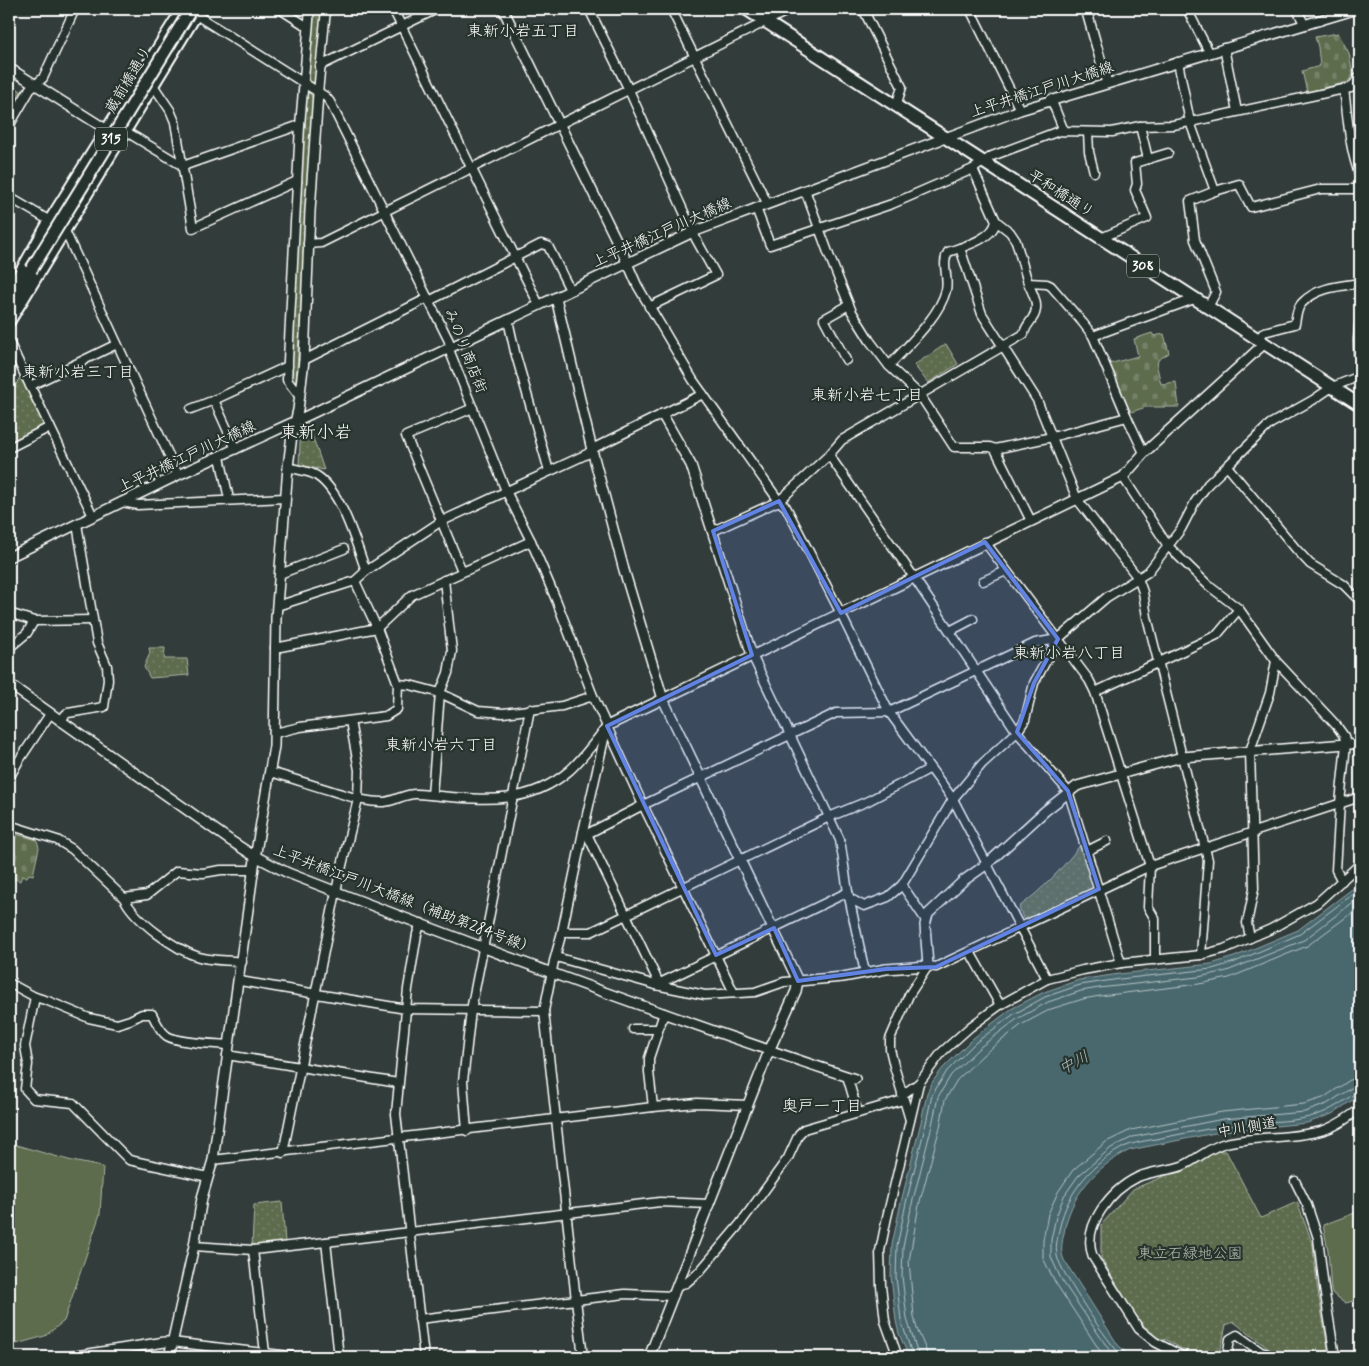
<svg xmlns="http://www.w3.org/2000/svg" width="1369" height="1366" font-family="Mynerve,'Klee One',sans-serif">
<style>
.grass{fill:url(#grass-dots);stroke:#aeb6a6}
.cemetery{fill:url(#cemetery-stones);stroke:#aeb6a6}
.pitch{fill:#5d6c4e;stroke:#aeb6a6}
.water{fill:#48686e;stroke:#91a4a8}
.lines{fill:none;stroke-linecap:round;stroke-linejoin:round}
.shore{stroke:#b6c3c5;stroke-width:1}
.minor-casing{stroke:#fff;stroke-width:11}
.tertiary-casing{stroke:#fff;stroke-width:12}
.primary-casing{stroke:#fff;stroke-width:15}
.minor{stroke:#26332d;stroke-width:8}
.tertiary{stroke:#26332d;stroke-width:9}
.primary{stroke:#26332d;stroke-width:11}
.primary-bridge-casing{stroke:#fff;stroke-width:15;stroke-linecap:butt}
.primary-bridge{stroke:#26332d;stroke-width:11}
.marked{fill:#6183e4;fill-opacity:0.2;stroke:#6183e4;stroke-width:4;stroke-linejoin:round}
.labels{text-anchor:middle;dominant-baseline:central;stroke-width:4.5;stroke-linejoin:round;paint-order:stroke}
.shield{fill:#26332d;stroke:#bec2c0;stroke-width:1}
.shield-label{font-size:14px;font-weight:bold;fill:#fff}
.street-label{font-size:15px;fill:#fff;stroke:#26332d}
.park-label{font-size:15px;fill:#b6bdaf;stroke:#26332d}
.neighbourhood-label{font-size:16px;fill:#fff;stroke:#26332d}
.water-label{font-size:16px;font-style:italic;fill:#adbbbe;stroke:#26332d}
.quarter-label{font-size:18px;fill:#fff;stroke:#26332d}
</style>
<defs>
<pattern id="grass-dots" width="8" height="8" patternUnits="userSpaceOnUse" patternTransform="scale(1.25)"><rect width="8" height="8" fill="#5d6c4e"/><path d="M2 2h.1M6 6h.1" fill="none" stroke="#758269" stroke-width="1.8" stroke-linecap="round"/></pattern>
<pattern id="cemetery-stones" width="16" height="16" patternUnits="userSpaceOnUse" patternTransform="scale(1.25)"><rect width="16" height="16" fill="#5d6c4e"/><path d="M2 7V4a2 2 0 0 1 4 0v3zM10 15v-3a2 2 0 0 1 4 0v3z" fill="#758269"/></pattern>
</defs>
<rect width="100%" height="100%" fill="#323c3a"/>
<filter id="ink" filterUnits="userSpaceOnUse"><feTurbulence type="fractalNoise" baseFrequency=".02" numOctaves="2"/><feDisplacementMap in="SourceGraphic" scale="10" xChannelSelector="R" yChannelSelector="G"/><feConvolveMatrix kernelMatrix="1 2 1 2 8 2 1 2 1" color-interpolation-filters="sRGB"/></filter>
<g filter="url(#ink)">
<g class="grass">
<path d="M313,9H323L315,85L307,81Z"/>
<path d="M310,93L313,99L296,386L290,377L293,347V284L297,263L298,204L306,94Z"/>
<path d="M946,344L958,364L928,383L914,365Z"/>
<path d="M21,375L49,427L9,446V398Z"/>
<path d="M307,420L324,470L299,465L301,423Z"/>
<path d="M149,648H165L164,659H187L189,675L150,678L144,667L150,653Z"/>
<path d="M1081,844L1095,887L1024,921L1019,907C1043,889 1063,868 1081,844Z"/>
<path d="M1216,1150L1217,1151H1226L1261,1218L1297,1202L1313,1245L1317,1285L1328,1349L1324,1355L1293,1353L1270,1350L1234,1322L1226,1325L1219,1357H1196L1165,1339L1163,1342L1150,1334L1135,1315L1101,1258V1225L1133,1189L1189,1166Z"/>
<path d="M282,1202L285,1242L252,1246L254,1205Z"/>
</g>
<g class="cemetery">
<path d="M1338,33L1349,53L1353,74L1348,82L1307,92L1302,71L1320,66L1318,47L1315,37Z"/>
<path d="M1152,333L1154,336L1164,334L1169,353L1158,360L1157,367L1161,384L1176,382L1179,407H1146L1128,413L1109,364L1138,356L1134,339Z"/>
<path d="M9,832L37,840L39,848L33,875L29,874L27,877L22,876L20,881L15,879L10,881L9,885Z"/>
</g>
<g class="pitch">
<path d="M9,83L21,91L9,112Z"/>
<path d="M9,1143L72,1161L103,1167L100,1214L64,1321L45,1336L9,1346Z"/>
<path d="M1360,1211V1299L1346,1303L1333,1294L1331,1290L1328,1250L1323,1225Z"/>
</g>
<path class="water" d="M1360,883V1095L1332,1114L1307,1123L1225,1131L1130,1150C1096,1166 1070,1196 1064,1233C1062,1242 1060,1251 1064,1260L1118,1345L1131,1357H909L899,1334L896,1321L891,1277L892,1245L901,1202L921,1122L927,1093L933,1081L943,1068L972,1039L1011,1009L1044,992L1079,980L1119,974L1211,964L1234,957L1298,930Z"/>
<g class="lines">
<g class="shore">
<path d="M913,1357L901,1320L896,1277L897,1246L906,1203L926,1123L932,1095L947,1071L975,1043L1014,1014L1045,997L1080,985L1120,979L1212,969L1235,962L1300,934L1360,889"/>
<path d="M919,1357L907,1319L902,1276L903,1247L912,1204L932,1125L938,1097L951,1075L979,1048L1017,1019L1048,1002L1081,991L1099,988L1198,977L1227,971L1304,940L1360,897"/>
<path d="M927,1357L926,1350L917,1329L914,1317L909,1261L919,1205L940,1127L945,1100L957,1080L984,1054L1021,1025L1051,1009L1083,999L1100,996L1199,984L1229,978L1307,946L1360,907"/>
<path d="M1104,1357L1055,1282L1043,1258V1240L1048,1214L1058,1192L1073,1170L1106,1142L1131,1130L1222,1112L1304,1104L1323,1098L1350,1080L1360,1078"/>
<path d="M1114,1357L1061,1279L1051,1257V1240L1056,1217L1064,1196L1078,1176L1111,1148L1133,1137L1223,1119L1305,1112L1327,1104L1353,1087L1360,1085"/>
<path d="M1123,1357C1109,1345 1061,1273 1057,1256C1055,1246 1058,1235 1060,1226C1067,1192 1094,1161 1126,1146C1138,1141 1153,1140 1166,1137C1195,1131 1223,1126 1252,1123C1273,1121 1296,1122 1316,1115C1331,1111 1343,1101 1356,1093L1360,1092"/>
</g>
<defs>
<g id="minor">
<path d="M280,9L308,27"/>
<path d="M393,9L539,305"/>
<path d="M589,9L629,90L696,239L716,275L649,307"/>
<path d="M671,9L767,203"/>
<path d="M863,9L902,87L896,106"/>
<path d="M970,9L1020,110"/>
<path d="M1187,9L1209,52"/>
<path d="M1297,9L1304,24"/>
<path d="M193,13L326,97L330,102L449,341L450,352L506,491L531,541L557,602L593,696L643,805L734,993"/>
<path d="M1224,48L1237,111"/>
<path d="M1178,62L1190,122L1215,191"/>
<path d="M320,66L437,9"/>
<path d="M35,85L43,78L75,9"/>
<path d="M153,85L170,110L175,122L193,228L297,181"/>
<path d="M1344,89C1348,118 1349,149 1360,176"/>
<path d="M318,93L326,9"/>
<path d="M1051,99L1064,131"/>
<path d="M1140,126L1148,159"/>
<path d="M125,131L183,166L300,125"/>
<path d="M1088,132L1089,152L1094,172"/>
<path d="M973,169L996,221L1010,232L1016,241L1028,283L1047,284L1051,286L1083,323L1093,336L1127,417L1144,453"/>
<path d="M805,190L829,255L852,312L870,341L889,366L920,395L954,447H990L995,449L1052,437L1127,417"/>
<path d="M9,197L50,221"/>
<path d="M756,208L770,245L892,204L973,169L992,156L1059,131L1112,132L1140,126L1173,125L1195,121L1344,89L1351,88L1360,76"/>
<path d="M65,231L178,475"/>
<path d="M1101,238L1147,218L1135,190L1137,184L1135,163L1168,153"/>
<path d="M308,244L321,243L791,9"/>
<path d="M960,248L982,314L1037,400L1077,499L1138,578L1143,592L1147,617L1208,860L1201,955"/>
<path d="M627,262L637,285L693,380L779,501L786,507L838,608L889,712L953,799L1047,979"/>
<path d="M429,301L541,244L548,246L570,290"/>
<path d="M1208,307L1216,292L1195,240L1190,201L1215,191L1239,184L1251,207L1321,189H1360"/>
<path d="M508,320L515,352L549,471"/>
<path d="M1093,336L1194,299"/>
<path d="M1258,339L1264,332L1295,324C1296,317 1297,307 1303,302C1318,287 1341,286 1360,283"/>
<path d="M9,342L93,516"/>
<path d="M304,360L428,298"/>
<path d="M846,360L824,319L849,305"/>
<path d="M889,366C907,346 940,316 946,290C949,277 941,264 948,252C962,247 994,239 996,221"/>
<path d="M1359,376L1358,340L1360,315"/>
<path d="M1360,376L1332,387L1313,400L1270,424L1227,466L1296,549L1310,564L1344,585L1360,601"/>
<path d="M30,386L117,344"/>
<path d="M300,397L287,380L300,125L310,9"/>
<path d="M191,409L214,400"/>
<path d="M9,448L50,427"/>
<path d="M236,449L214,400L288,366"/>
<path d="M995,449L1031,521"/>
<path d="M829,455L911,573L1017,732L1068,791L1121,963"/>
<path d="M220,457L229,499"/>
<path d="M288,467C297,470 310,471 317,476C342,492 356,544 366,571"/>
<path d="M1123,477L1168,546L1209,586L1239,609L1276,661L1336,725L1344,736L1346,744L1340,803L1336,870L1342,881"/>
<path d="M122,502L138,505L285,498"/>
<path d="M713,531L779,501L829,455L842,440L1024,334C1025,327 1029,324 1032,319C1041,307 1033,294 1028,283"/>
<path d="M985,542L1089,680L1095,692L1150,866L1148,907L1155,919V960"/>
<path d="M462,571L406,436L473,408"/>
<path d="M280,574L344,549"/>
<path d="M983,581L1006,571"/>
<path d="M277,606L355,581L366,571L440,522L587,454L596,447L703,394"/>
<path d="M9,613L34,621L27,633L9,648"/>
<path d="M34,621L92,620"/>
<path d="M950,631L973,619"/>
<path d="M275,648L377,628L412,595L531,541"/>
<path d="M752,655L840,840L848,892L865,973"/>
<path d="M398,684L410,685L440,693L478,711L503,713L562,706L593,696"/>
<path d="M1095,692L1217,635L1239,609"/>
<path d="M60,721L66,714L68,713L104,707L108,680L107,666L97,643L77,524"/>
<path d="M607,726L583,832L562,932L554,961L544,1011L576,1300L625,1294L673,1296"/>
<path d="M275,733L300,727L386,716L397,709L398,684L377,628L355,581"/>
<path d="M1346,744L1360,745"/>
<path d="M270,772C291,778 312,785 332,791C349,796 367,803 384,802C395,801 406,793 417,794C472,798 524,810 570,770C583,758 594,743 605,729"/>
<path d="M9,778L18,762L50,714"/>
<path d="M432,795L440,693L448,673L452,651L444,580"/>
<path d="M9,825L57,840L72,849L124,898C135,921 176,950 199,957C213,961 228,960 242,962"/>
<path d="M583,832L587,834L657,979L656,985L848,892"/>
<path d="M587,834L643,805L836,713L889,712L1035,643L1058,639L1107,597L1148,572L1181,529L1195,502L1208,484L1227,466"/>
<path d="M1087,851L1107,841"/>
<path d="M902,885L953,799L982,764L1017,732L1025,720L1034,683L1058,639"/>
<path d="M124,898L147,895L177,871L203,873L221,870H254"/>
<path d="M849,898L864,906L888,897L902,885L925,919"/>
<path d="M421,923L417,934L408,989L396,1114L424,1357"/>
<path d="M562,932H591L829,817L868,801L929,769"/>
<path d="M1250,938L1247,923L1254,889L1250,751L1270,693L1276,661"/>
<path d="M970,952L1000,1005"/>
<path d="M556,957L656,985L705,995L755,992L784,982L798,981"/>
<path d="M240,981L406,1009L544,1011"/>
<path d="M9,983L35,997L48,1001L89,1018L117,1024L130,1020L142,1014H152C156,1022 160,1031 167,1036C178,1043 215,1044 229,1045"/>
<path d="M35,997L25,1046L28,1064L25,1089L34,1099L73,1103L129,1160L208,1177"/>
<path d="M633,1029H658"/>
<path d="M227,1055L398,1083"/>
<path d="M847,1076L858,1113"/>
<path d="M902,1095L919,1083"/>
<path d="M653,1107L649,1072V1058L664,1013"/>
<path d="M910,1120L894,1066L890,1049V1039L909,995L928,966L936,967L1150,866L1360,797"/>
<path d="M467,1131L463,1081L471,1010L530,709"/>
<path d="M283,1153L338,882L358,799L359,770L350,721"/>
<path d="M213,1160L653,1107L697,1103L748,1105"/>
<path d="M1295,1181L1307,1205L1318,1238L1324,1288L1335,1357"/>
<path d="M326,1242L660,1202L709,1204"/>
<path d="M194,1246L253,1250"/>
<path d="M677,1285L686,1283L700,1271L740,1224L788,1158L799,1134L804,1129L903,1100"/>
<path d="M419,1319L576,1300L583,1357"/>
<path d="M172,1342L298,1357"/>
<path d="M265,1353L253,1250L326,1242L339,1357"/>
<path d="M898,1357L885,1321L881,1286L880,1251L887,1217L919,1083L942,1052L970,1027L1000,1005L1047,979L1083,970L1121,963L1201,955L1224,949L1271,929L1317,903L1360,864"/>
<path d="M1184,1357L1155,1342L1139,1329L1093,1257C1081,1226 1111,1190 1138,1177C1151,1171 1168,1171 1182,1166C1198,1159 1209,1147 1226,1143C1257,1136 1295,1139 1324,1130C1337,1126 1349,1117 1360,1109"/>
<path d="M1227,1357L1230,1339L1237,1335L1261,1352L1275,1357"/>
</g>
<g id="tertiary">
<path d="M503,9L627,262"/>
<path d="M1086,9L1107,83"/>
<path d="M9,68L112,133"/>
<path d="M9,125L30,89L35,85"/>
<path d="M556,298L592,450L624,570L663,699L798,981L796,991L769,1051L649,1357"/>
<path d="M662,414L691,465L752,655"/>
<path d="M9,557L178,475L296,421L693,232L1020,110L1357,9"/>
<path d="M9,684L231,841L251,854L288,873C475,946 664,1016 855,1079"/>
<path d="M607,726L1123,477L1144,453L1265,343"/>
<path d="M798,981L843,977L886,969L928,966L925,925L928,914L963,881L987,864L1045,811L1077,786L1182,757L1346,744"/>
<path d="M70,1357L165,1342H172"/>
<path d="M169,1357L194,1246L202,1198L213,1160L256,852L274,746L276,618L288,467L292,435L298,410L304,360L310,211L318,93"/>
</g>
<g id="primary">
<path d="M746,9L1360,405"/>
<path d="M9,293L50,221L183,9"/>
<path d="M9,302L31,270"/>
<path d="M9,321L199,9"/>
</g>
</defs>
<use href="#minor" class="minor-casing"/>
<use href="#tertiary" class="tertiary-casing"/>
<use href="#primary" class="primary-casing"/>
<use href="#minor" class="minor"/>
<use href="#tertiary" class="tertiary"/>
<use href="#primary" class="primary"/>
<defs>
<path id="primary-bridge" d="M31,270L191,9"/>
</defs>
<use href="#primary-bridge" class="primary-bridge-casing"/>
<use href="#primary-bridge" class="primary-bridge"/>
</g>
</g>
<path class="marked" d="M779,501L841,613L985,542L1058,639L1034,683L1017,732L1068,791L1099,889L936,967L886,969L798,981L774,928L716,955L607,726L752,655L713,531Z"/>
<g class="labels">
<g class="shield">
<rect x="95" y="127.5" width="32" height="23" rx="4"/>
<rect x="1127" y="254.5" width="32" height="23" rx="4"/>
</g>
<g class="shield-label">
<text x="111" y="139">315</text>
<text x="1143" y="266">308</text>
</g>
<g class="street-label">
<text transform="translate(129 80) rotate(-59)">蔵前橋通り</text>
<text transform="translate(1042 90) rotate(-18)">上平井橋江戸川大橋線</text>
<text transform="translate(1061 194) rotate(33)">平和橋通り</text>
<text transform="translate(662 233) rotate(-24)">上平井橋江戸川大橋線</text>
<text transform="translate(465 351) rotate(68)">みのり商店街</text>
<text transform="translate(187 457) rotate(-25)">上平井橋江戸川大橋線</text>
<text transform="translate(404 900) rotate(21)">上平井橋江戸川大橋線（補助第284号線）</text>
<text transform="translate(1247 1128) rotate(-9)">中川側道</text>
</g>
<g class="park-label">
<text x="1190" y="1254">東立石緑地公園</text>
</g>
<g class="neighbourhood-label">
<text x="523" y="31">東新小岩五丁目</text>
<text x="78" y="372">東新小岩三丁目</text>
<text x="867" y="395">東新小岩七丁目</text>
<text x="1069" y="653">東新小岩八丁目</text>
<text x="441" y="745">東新小岩六丁目</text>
<text x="822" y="1106">奥戸一丁目</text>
</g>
<g class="water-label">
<text transform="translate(1074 1063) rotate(-28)">中川</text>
</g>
<g class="quarter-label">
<text x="316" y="433">東新小岩</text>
</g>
</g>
<rect width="1369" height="1366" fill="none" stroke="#26332d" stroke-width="30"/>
<rect x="15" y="15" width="1339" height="1336" fill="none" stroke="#fff" stroke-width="2" filter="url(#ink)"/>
</svg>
